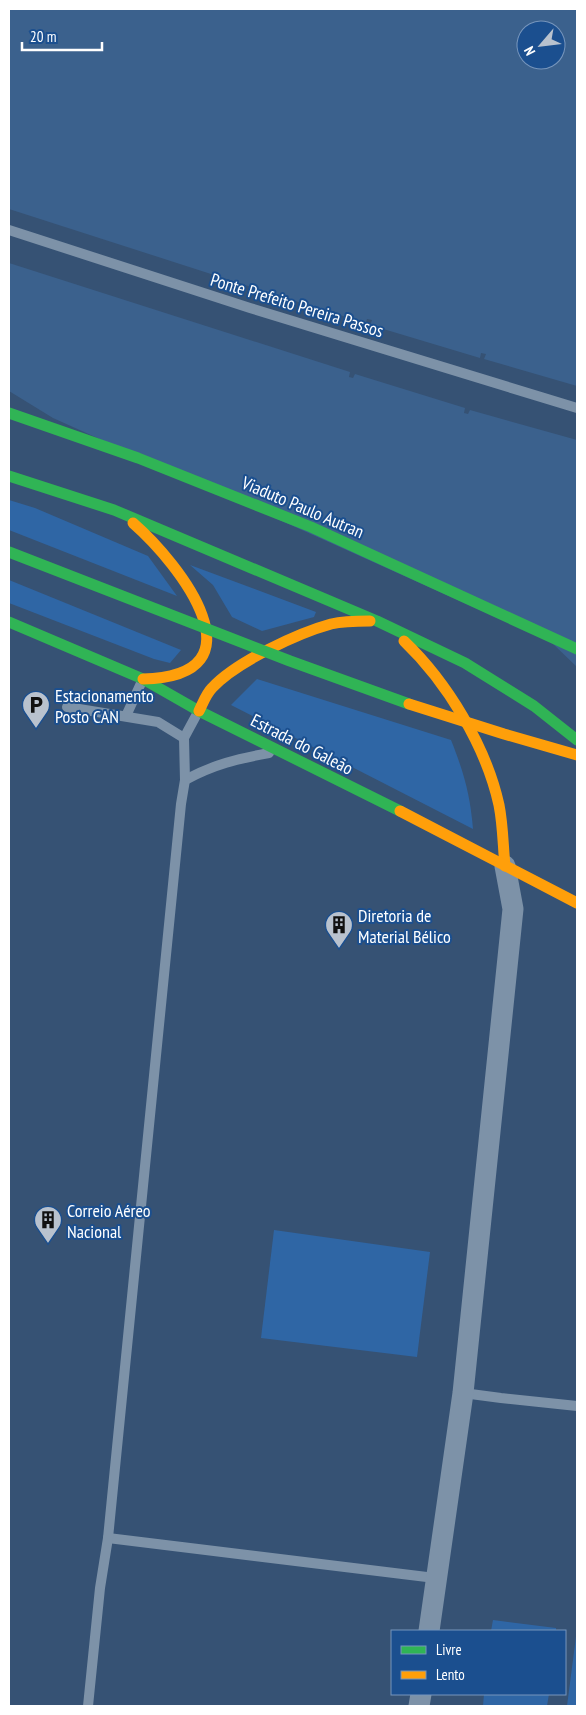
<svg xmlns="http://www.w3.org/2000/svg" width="586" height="1715" font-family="'PT Sans Narrow',sans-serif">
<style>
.green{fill:#2f66a5}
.water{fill:#3b618d;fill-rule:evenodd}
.pier{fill:#365274}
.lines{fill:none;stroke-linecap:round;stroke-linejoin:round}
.lane{stroke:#7d92a8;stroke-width:10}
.street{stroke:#7d92a8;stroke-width:21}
.fast{stroke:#30b455;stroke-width:11}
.slow{stroke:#ff9f0a;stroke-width:11}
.fast-bridge{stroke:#30b455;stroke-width:11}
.slow-bridge{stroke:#ff9f0a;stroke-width:11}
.labels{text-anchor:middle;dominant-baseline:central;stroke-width:4;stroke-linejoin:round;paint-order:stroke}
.street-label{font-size:18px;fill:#fff;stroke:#1b4f8f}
.poi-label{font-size:18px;fill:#fff;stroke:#1b4f8f;text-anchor:start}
</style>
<rect width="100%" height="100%" fill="#365274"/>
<g class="green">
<path d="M9,500L35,508L148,556L177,596L9,530Z"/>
<path d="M190,565L316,612L314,617L262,631L232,617L213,585Z"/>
<path d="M9,580L181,650L170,663L154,659L9,603Z"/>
<path d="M257,679L451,740C464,773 470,794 473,829L231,705Z"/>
<path d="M274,1230L430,1252L417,1357L261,1338Z"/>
<path d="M493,1620L556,1628V1631H491Z"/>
<path d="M577,1629V1706H567Z"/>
<path d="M484,1694H549L547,1706H483Z"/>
</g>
<path class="water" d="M9,9H577V667L551,642L53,418L9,391ZM526,30H556V60H526Z"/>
<path class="pier" d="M9,209L320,309L366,323L367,319L372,320L370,325L480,358L481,353L486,354L484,359L577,386V440L470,410L468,414L464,413L465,408L355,374L353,378L349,377L350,372L9,263Z"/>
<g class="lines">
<g class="lane">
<path d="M9,230L250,308L577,408"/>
<path d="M67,707L158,722L184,738"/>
<path d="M126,716L142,681"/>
<path d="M185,780C215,764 237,759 269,753"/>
<path d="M463,1393L501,1398L577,1406"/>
<path d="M108,1538L435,1578"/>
<path d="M88,1706L100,1588L108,1538L181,804L185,780L184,738L198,712"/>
</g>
<g class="street">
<path d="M429,1631L463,1393L513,909L505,866"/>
<path d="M419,1706L421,1694"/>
</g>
<g class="fast">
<path d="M9,413L138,458L311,527L577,649"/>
<path d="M9,476L114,510L377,621L465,663L534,706L577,740"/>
<path d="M9,622L143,679L199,711L400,811"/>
</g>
<g class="slow">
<path d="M133,523C180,564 267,676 143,679"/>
<path d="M404,641C447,682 486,746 499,805C503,825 503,846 505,866"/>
<path d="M199,711C203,703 206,694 212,688C236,662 298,633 331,624C344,621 357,621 370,621"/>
<path d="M400,811L577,903"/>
</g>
<path class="fast-bridge" d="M9,552L290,661L409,704"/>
<path class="slow-bridge" d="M409,704L504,734L577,755"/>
</g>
<defs>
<symbol id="parking-pin" viewBox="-11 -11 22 30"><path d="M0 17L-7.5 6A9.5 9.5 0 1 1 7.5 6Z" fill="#b9c2ce" stroke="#1b4f8f"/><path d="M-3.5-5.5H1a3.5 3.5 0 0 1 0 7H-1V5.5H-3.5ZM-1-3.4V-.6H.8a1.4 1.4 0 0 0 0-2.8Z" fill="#111"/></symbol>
<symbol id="building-pin" viewBox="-11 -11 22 30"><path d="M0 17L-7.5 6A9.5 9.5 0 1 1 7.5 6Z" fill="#b9c2ce" stroke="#1b4f8f"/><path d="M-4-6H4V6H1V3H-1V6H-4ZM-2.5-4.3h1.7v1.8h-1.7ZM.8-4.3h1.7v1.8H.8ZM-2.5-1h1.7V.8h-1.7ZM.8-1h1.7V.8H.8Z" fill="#111"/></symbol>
</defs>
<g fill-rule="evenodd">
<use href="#parking-pin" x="20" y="689" width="32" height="43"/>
<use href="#building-pin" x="323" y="909" width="32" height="43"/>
<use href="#building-pin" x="32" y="1204" width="32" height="43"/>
</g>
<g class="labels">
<g class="street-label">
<text transform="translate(297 305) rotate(17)">Ponte Prefeito Pereira Passos</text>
<text transform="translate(303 507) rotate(23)">Viaduto Paulo Autran</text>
<text transform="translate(302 744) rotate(27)">Estrada do Galeão</text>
</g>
<g class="poi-label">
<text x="55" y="695">Estacionamento<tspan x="55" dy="21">Posto CAN</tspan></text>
<text x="358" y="915">Diretoria de<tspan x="358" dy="21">Material Bélico</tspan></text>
<text x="67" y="1210">Correio Aéreo<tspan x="67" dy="21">Nacional</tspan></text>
</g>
</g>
<rect width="586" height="1715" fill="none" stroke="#ffffff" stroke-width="20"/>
<rect x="391" y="1630" width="175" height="65" fill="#1b4f8f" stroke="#7695bc"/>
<rect x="401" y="1646" width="25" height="8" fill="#30b455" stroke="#7695bc"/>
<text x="436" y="1655" font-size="15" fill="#ffffff">Livre</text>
<rect x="401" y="1671" width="25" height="8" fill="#ff9f0a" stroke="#7695bc"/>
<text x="436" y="1680" font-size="15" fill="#ffffff">Lento</text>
<g transform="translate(541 45) rotate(242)"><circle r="24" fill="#1b4f8f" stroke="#7695bc"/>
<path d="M0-4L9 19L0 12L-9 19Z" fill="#b9c2ce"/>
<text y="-8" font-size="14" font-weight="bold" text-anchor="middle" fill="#ffffff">N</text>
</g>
<path d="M22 42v8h80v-8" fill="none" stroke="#ffffff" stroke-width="2.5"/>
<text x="30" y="42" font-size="15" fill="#ffffff" stroke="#1b4f8f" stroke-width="4" paint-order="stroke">20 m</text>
</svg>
